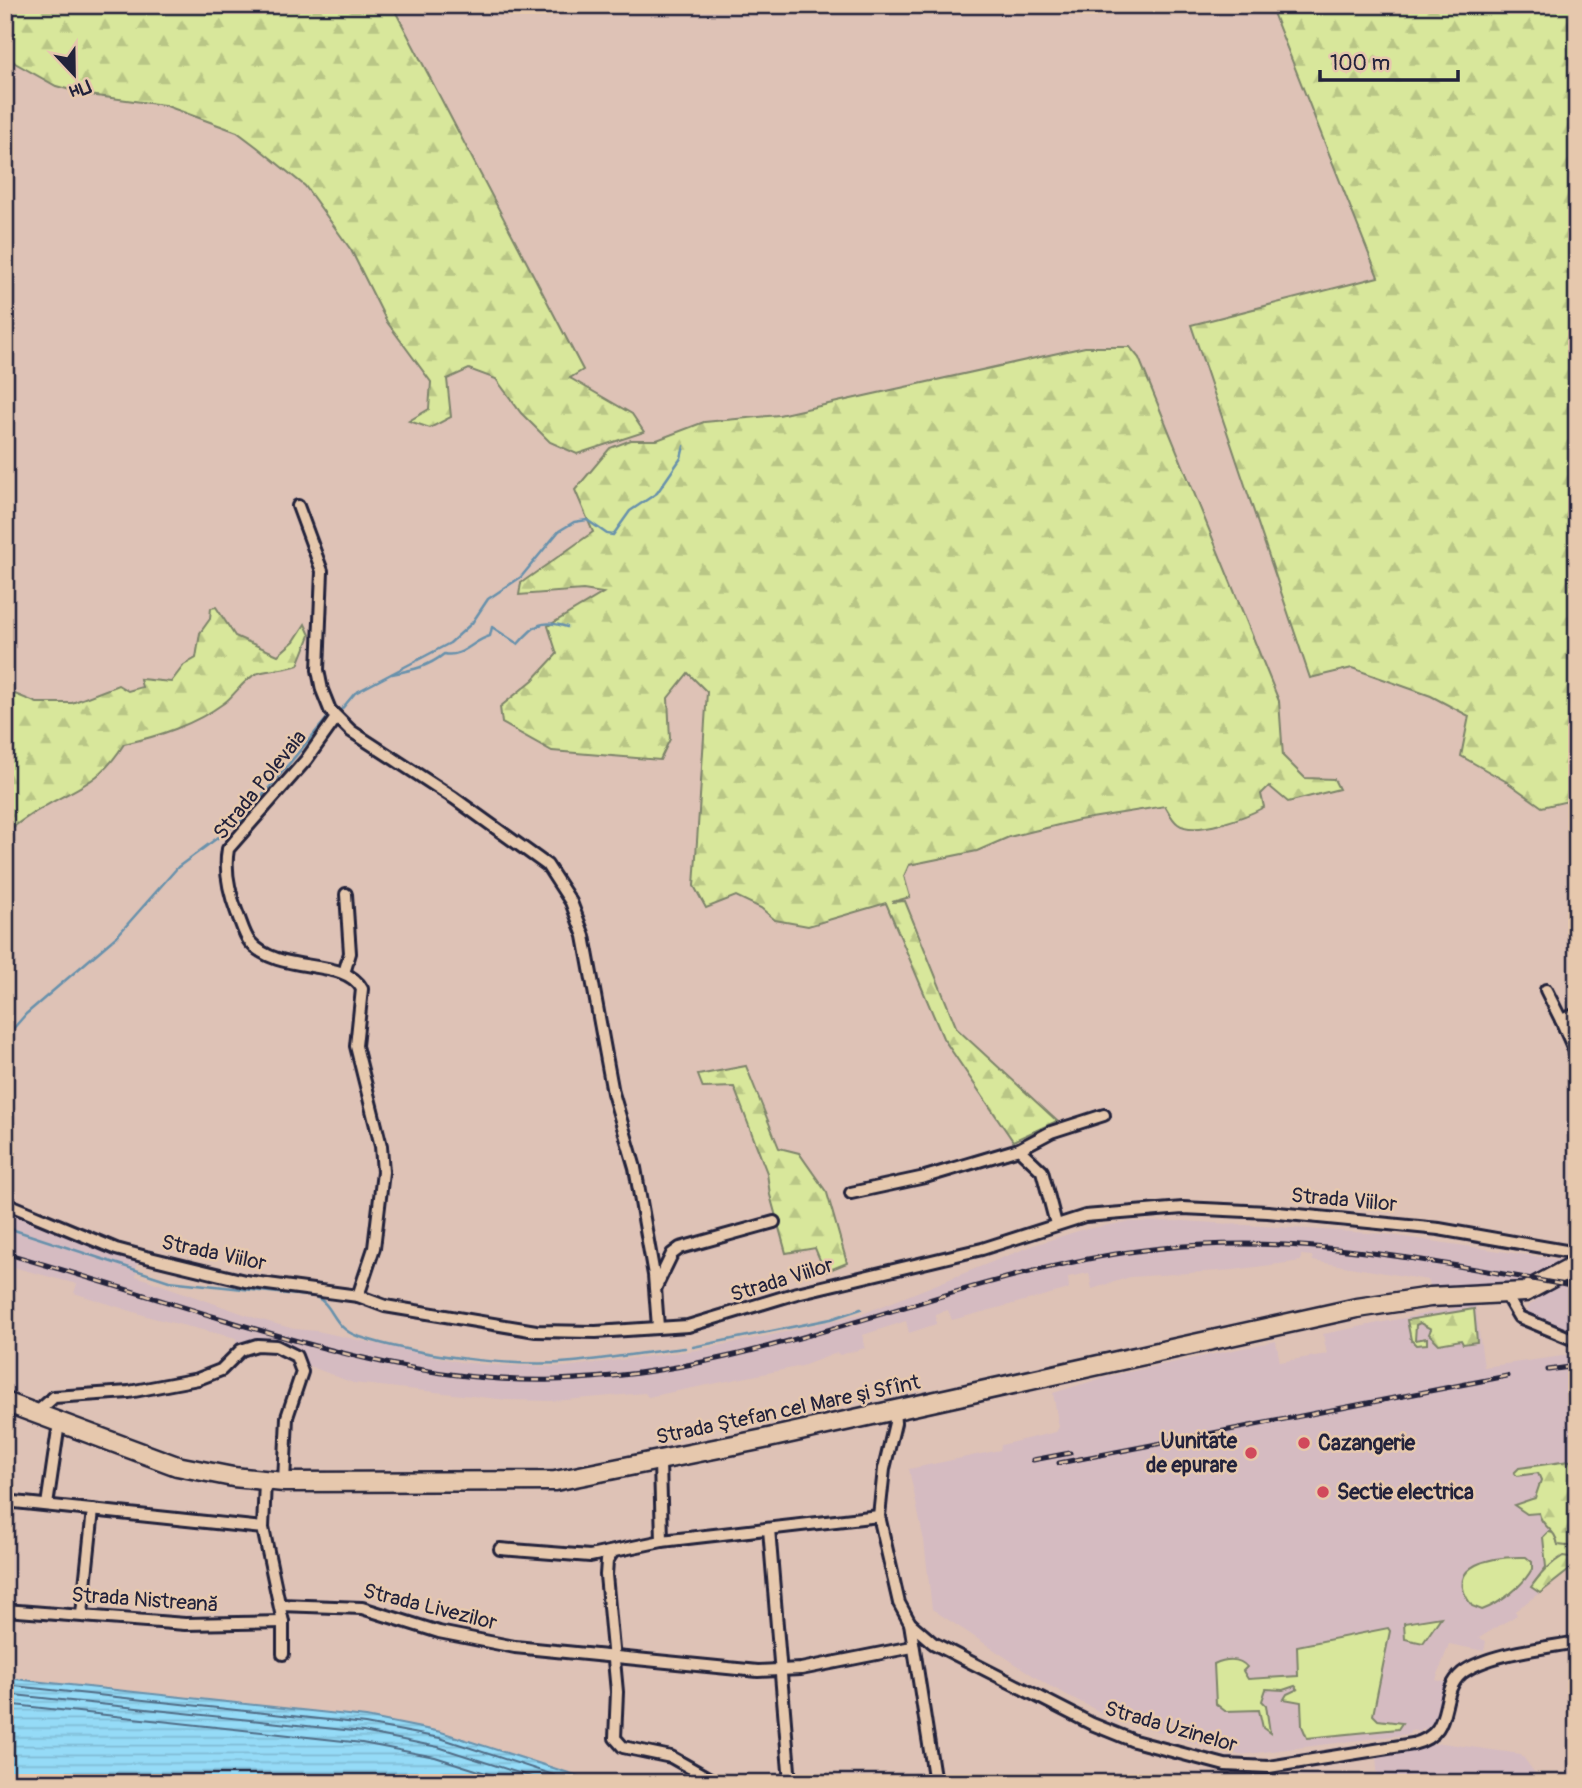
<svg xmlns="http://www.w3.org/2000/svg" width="1582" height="1788" font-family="Pangolin,sans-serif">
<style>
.built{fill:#d5bbc1}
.grass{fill:#d8e79b;stroke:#7d846b;stroke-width:2}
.forest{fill:url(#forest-firs);stroke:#7d846b;stroke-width:2}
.water{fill:url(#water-rules);stroke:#6791ac;stroke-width:2}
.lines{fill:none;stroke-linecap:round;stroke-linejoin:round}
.shore{stroke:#506c86;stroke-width:2}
.stream{stroke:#6791ac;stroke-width:2.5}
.street-casing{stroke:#22223b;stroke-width:16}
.primary-casing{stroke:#22223b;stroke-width:23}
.street{stroke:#e6c8ad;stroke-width:10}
.primary{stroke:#e6c8ad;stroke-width:18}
.rail-casing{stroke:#22223b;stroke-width:5}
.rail{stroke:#e6c8ad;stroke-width:2.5;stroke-dasharray:8;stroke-linecap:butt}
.poi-dot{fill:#d1495b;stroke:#e6c8ad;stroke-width:2.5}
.labels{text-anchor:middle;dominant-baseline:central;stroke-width:5;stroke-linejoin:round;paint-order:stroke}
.street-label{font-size:21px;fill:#22223b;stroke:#e6c8ad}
.poi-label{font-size:21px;font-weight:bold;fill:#22223b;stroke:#e6c8ad;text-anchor:start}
</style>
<defs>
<pattern id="forest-firs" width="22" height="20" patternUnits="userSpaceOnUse" patternTransform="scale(1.75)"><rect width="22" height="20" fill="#d8e79b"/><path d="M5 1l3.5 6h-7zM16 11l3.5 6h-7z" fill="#b9c686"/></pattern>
<pattern id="water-rules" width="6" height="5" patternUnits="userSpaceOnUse" patternTransform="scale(1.75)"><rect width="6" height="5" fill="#95dbf7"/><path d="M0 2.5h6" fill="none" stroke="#80bcd5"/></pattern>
</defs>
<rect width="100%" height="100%" fill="#dec2b6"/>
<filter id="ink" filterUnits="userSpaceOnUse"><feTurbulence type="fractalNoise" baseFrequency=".0143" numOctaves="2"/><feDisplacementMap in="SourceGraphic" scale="14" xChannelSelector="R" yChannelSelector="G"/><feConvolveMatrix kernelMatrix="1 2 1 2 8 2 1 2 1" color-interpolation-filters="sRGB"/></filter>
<g filter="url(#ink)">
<g class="built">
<path d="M5,1209L82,1241L137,1260L136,1276L258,1319L294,1329L317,1331L460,1362L490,1365L565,1367L697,1350L772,1335L865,1313L1034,1245L1081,1230L1127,1222L1184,1221L1383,1234L1562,1260L1552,1267L1577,1276V1337L1524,1315L1530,1305L1540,1297L1522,1286L1431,1287L1428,1280L1313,1261L1312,1256L1301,1255V1261L1233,1270L1130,1277L1092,1289L1089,1273L1068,1277L1069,1289L952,1320L948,1310L936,1314V1324L909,1333L906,1321L863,1335L865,1348L840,1355L837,1353L802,1366L648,1397L645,1393L554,1401L508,1400L353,1383L266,1349L236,1344V1338L153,1318L74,1293L77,1284L5,1265Z"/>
<path d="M1475,1304L1484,1367L1577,1354V1565L1515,1611L1517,1615L1479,1638L1486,1641L1484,1651L1449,1644L1436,1680L1445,1682L1431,1731L1422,1728L1421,1732L1411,1730L1409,1734L1240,1755L1212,1749L1102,1713L1046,1684L932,1609L924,1541L909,1469L1000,1450L1001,1445L1056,1432L1059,1427L1053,1393L1109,1376L1276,1341L1280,1362L1327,1354L1323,1334Z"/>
<path d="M1442,1743L1521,1754L1542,1783H1378L1376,1755Z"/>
</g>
<g class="grass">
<path d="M1554,1533L1558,1544L1577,1547V1558C1553,1555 1549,1570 1533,1584L1546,1567L1543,1537L1548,1532Z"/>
<path d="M1526,1557L1532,1562V1569C1522,1587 1501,1603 1482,1610L1472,1606C1440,1563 1496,1556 1526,1557Z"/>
<path d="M1441,1617L1423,1643L1405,1639L1404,1623Z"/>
<path d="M1388,1628L1390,1631L1373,1715L1378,1720L1402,1723L1398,1729L1307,1738L1302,1726L1301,1702L1284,1699L1287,1694L1298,1689L1295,1686L1283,1690L1266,1689L1262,1701L1266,1705L1270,1733L1263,1728L1259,1710L1225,1711L1216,1704L1214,1664C1225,1659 1239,1657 1247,1667L1243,1671L1248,1679L1298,1676L1297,1646Z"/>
</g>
<g class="forest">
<path d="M5,5H392L583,370L570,378L632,414L644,432L577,454L550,442L521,413L496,379L469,369L447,379L451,417L430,428L409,421L429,409L431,382L387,322L351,250L305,186L257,147L237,132L164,105L89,95L56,86L15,63L5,52Z"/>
<path d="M1270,5H1577V799L1542,807L1507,782L1461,756L1469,716L1431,696L1352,668L1310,678L1191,325L1378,277Z"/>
<path d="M1085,347H1130L1139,358L1279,701L1283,756L1305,778L1334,779L1339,789L1288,802L1269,786L1261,794L1264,807C1248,816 1195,837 1178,824C1173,821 1168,811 1165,806L1079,820L1009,837L977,851L909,865L904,876L910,897L892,902L905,901L957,1029L1057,1121L1013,1141L943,1038L886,903L808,926L775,920L761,908L736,896L706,908L694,886L707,692L688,673L668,698L670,739L660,760L552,751L502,723L500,707L533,680L557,654L548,626L603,593L583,590L519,595L521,583L593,532L575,490L610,448L631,440H657L704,422L779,415Z"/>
<path d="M216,607L235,636L278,655L294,641L305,624L310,635L298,665C286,670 263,670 256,674C243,680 235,695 224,703C194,725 159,736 124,744C98,785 80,785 42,808C29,815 17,824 5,833V690L37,703H72L118,685L128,691L142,687L140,679L171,682L184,665L196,658L200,633L210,619L211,608Z"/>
<path d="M746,1066L779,1148L799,1153L827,1193L847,1263L825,1272L815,1248L786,1253L770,1195L767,1173L734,1087L703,1088L698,1075Z"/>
<path d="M1474,1309L1477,1342L1463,1344L1461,1340L1439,1344L1429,1334L1431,1329L1420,1323L1416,1325L1415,1340L1427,1338V1344L1416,1345L1411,1340L1407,1320Z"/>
<path d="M1577,1460V1518L1572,1525L1577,1547L1558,1545C1556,1529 1541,1527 1539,1513L1527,1514L1514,1505L1535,1498L1541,1480L1538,1473L1517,1476L1514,1473L1519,1468Z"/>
<path d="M1563,1556L1577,1558V1564L1540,1593L1531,1587C1539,1576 1551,1563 1563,1556Z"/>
</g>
<path class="water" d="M5,1678L366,1717L441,1732L600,1783H5Z"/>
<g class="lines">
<g class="shore">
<path d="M5,1685L365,1724L440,1738L578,1783"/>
<path d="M5,1694L363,1732L438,1747L550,1783"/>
<path d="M5,1704L362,1743L435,1757L517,1783"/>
</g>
<g class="stream">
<path d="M392,674C412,670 428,667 444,654C463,658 473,640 490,636L492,627L518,644C535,624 542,619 567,627"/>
<path d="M340,711L355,693L450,643L472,623L488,599L521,577L559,531L574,522L587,520L607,534L613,535L630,511L657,493L681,458L684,446"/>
<path d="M5,1038L26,1014L117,936L178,867L243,819L328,717"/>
<path d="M5,1227L169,1281L316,1297C333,1304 333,1328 357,1336C413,1355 514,1368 573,1362C611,1358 648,1352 685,1348"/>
<path d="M693,1347L831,1319L861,1309"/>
</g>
<defs>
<g id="street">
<path d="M298,506L322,571L318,670L322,690L330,710L351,731L454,798L547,865L571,902L584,936L613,1093L635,1168L654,1275L658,1327"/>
<path d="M336,718L306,760L228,849C224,871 229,892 237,913C241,922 244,935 250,942C279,976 345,956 362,989L356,1046L381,1146L383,1172L374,1248L358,1296"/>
<path d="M344,973L350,953L346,894"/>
<path d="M1546,990L1561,1020"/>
<path d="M1577,1014L1561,1020L1577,1056"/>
<path d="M1019,1149L1051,1132L1104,1115"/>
<path d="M851,1193L925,1177L1019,1149L1042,1171L1056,1224"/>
<path d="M5,1203L116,1249L146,1257L245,1281L358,1296L385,1306L536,1331L596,1332L688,1326L797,1293L982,1249L1085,1216L1183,1208L1268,1212L1439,1229L1577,1253"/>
<path d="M656,1287L672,1254L680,1248L774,1222"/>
<path d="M1506,1295L1519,1317L1577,1341"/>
<path d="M894,1410L895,1423L884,1469L879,1516L899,1603L910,1623L933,1643L1092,1724L1134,1741L1225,1765L1269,1767L1413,1744C1457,1733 1436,1695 1462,1673C1488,1653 1545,1648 1577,1642"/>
<path d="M36,1413L54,1397L129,1392L198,1379L221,1370L241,1350L257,1345L276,1346L296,1356L302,1372L287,1417L284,1482"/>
<path d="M660,1462L662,1541"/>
<path d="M265,1481L263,1528L283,1622V1654"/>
<path d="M5,1501L263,1528"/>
<path d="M47,1505L59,1423"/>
<path d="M769,1529L790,1783"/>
<path d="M500,1549L590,1556L662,1541L879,1516"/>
<path d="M612,1553L607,1561L606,1575L617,1692L615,1738L623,1747L671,1757L717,1783"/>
<path d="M280,1605L362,1608L439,1632L515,1647L758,1671L801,1669L912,1647"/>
<path d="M5,1610L185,1624L283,1622"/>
<path d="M82,1614L93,1510"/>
<path d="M910,1623L935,1783"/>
</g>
<path id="primary" d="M5,1402L177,1466L233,1477L284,1482L555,1481L764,1439L1357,1308L1430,1297L1525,1292L1577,1264"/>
</defs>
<use href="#street" class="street-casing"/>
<use href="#primary" class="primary-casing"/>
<use href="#street" class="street"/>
<use href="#primary" class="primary"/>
<defs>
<g id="rail">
<path d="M5,1253C78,1274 150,1297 222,1319C331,1352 439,1383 554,1380C746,1375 905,1295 1088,1259C1265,1224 1404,1257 1577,1287"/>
<path d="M1548,1370L1577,1366"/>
<path d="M1033,1460L1070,1453"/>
<path d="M1059,1463L1507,1376"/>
</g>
</defs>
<use href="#rail" class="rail-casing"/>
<use href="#rail" class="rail"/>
</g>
</g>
<g class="poi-dot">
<circle cx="1304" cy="1443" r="7"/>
<circle cx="1251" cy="1453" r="7"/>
<circle cx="1323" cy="1492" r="7"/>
</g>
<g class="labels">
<g class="street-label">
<text transform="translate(260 785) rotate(-51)">Strada Polevaia</text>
<text transform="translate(1344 1200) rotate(5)">Strada Viilor</text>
<text transform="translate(214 1253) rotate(12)">Strada Viilor</text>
<text transform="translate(782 1280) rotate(-17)">Strada Viilor</text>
<text transform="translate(788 1410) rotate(-12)">Strada Ştefan cel Mare şi Sfînt</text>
<text transform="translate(145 1600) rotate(4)">Strada Nistreană</text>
<text transform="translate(430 1607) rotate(14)">Strada Livezilor</text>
<text transform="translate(1171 1727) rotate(16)">Strada Uzinelor</text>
</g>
<g class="poi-label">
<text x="1237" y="1441" text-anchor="end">Uunitate<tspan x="1237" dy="24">de epurare</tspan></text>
<text x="1318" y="1443">Cazangerie</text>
<text x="1337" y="1492">Sectie electrica</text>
</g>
</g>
<rect width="1582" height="1788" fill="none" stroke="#e6c8ad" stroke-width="28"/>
<rect x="14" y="14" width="1554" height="1760" fill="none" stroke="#22223b" stroke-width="2.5" filter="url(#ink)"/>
<g transform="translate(74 74) rotate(158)" stroke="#e6c8ad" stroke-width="5" paint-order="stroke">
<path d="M0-5L12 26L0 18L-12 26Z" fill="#22223b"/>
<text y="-10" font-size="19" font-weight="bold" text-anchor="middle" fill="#22223b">Пн</text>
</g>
<path d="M1320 70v10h138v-10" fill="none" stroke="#22223b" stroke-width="3.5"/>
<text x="1330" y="70" font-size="21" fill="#22223b" stroke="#e6c8ad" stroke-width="5" paint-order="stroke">100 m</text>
</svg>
